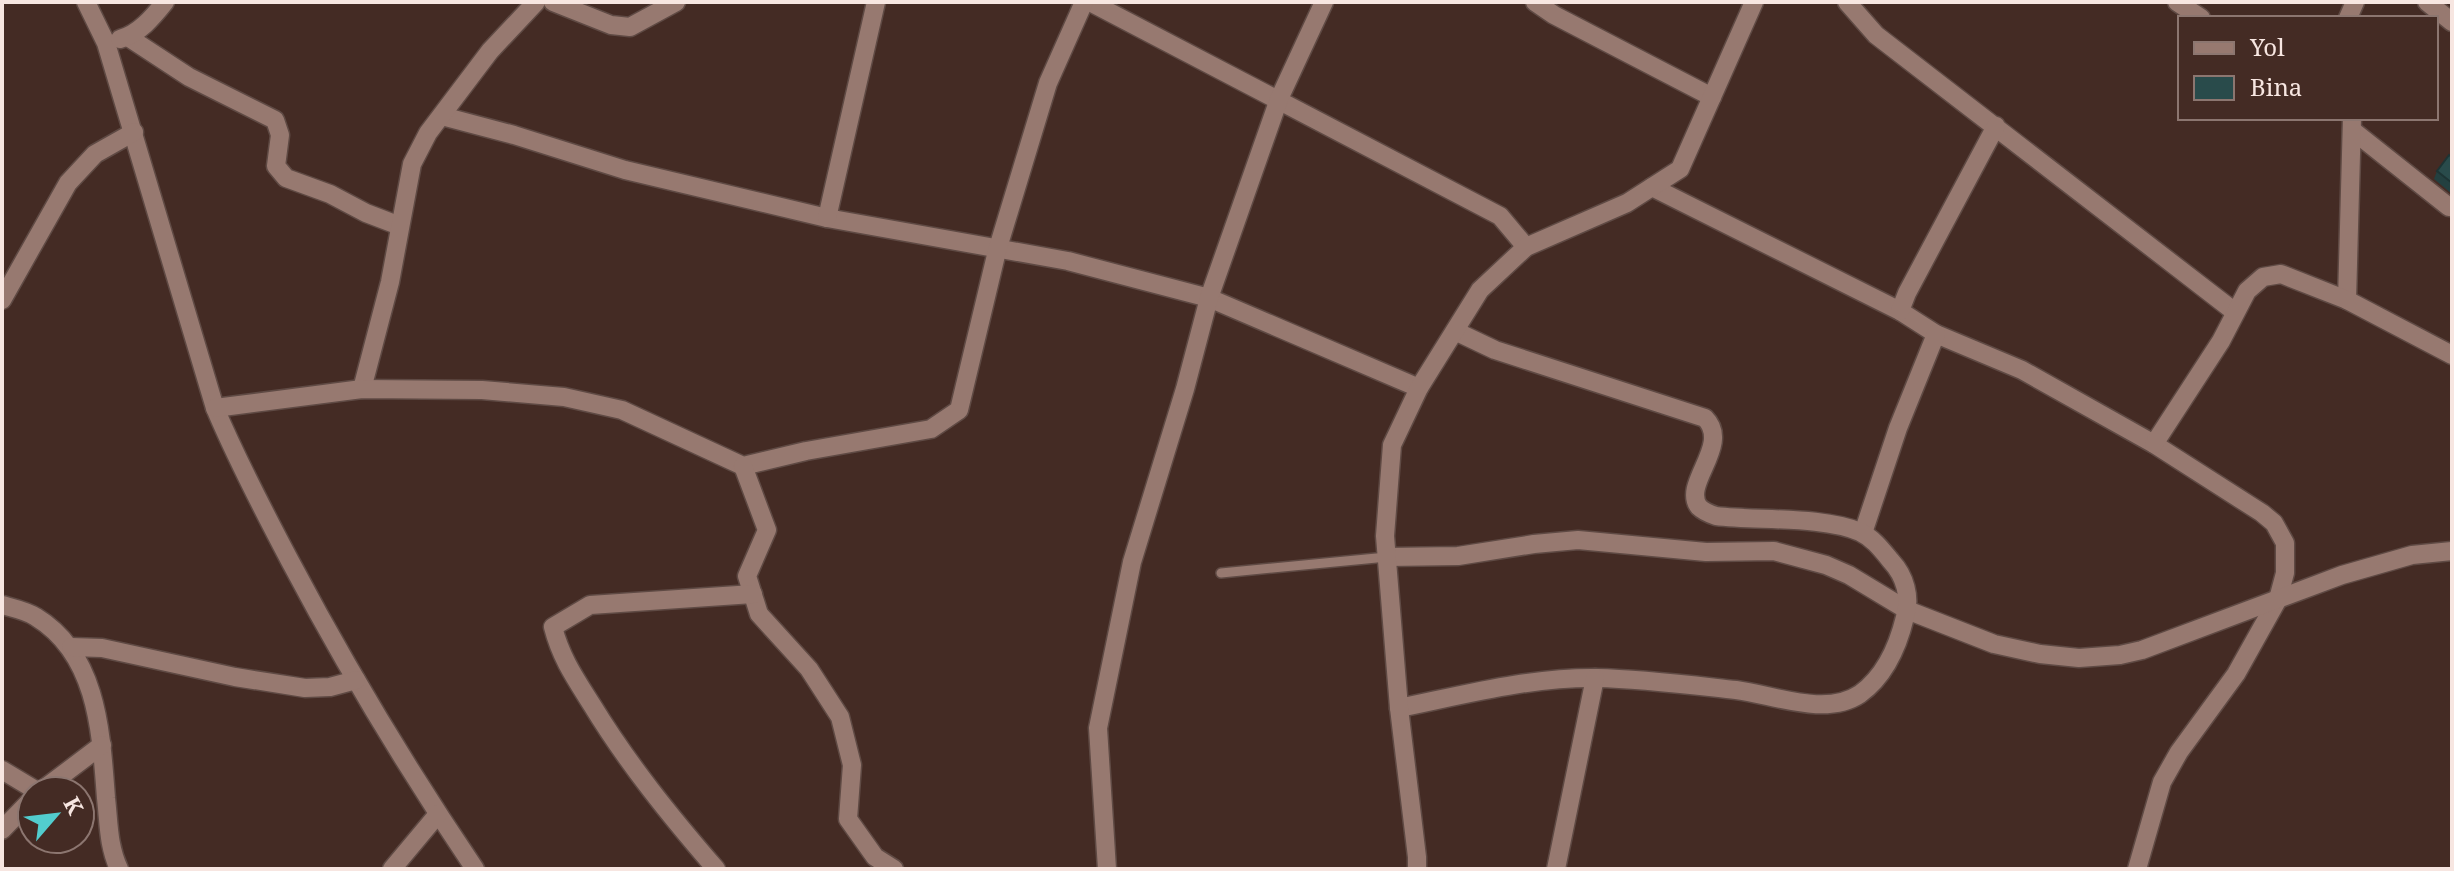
<svg xmlns="http://www.w3.org/2000/svg" width="2454" height="871" font-family="'Noto Serif',serif">
<style>
.lines{fill:none;stroke-linecap:round;stroke-linejoin:round}
.lane-casing{stroke:#5f4a44;stroke-width:12}
.street-casing{stroke:#5f4a44;stroke-width:21}
.lane{stroke:#977970;stroke-width:9}
.street{stroke:#977970;stroke-width:18}
.wall{fill:#234040}
.building{fill:#294b4b;stroke:#1d3434;stroke-width:2}
</style>
<rect width="100%" height="100%" fill="#442b24"/>
<g class="lines">
<defs>
<path id="lane" d="M1221,573L1387,557"/>
<g id="street">
<path d="M86,2L106,43L215,408C237,460 263,510 290,561C346,667 408,770 475,869"/>
<path d="M553,2L611,25L630,27L676,2"/>
<path d="M1090,2L1500,216L1526,247"/>
<path d="M1535,2L1554,15L1712,97"/>
<path d="M1847,2L1876,35L2235,312"/>
<path d="M2177,2L2201,18"/>
<path d="M2427,2L2452,22"/>
<path d="M2348,18L2355,2"/>
<path d="M128,37L189,77L275,120L280,135L276,166L286,178L330,194L366,213L400,226"/>
<path d="M120,39C139,34 153,17 165,2"/>
<path d="M442,116L514,135L625,170L827,218L1068,261L1209,298L1419,388"/>
<path d="M2352,130L2449,207"/>
<path d="M1652,187L1900,311L1936,334L2022,370L2154,444L2262,513L2274,523L2285,543V573L2278,599L2236,674L2179,752L2162,782L2137,869"/>
<path d="M827,218L876,2"/>
<path d="M2,300L68,183L95,154L134,132"/>
<path d="M2347,300L2352,118"/>
<path d="M1900,311L1907,293L1996,126"/>
<path d="M362,389L390,282L412,164L428,133L490,51L536,2"/>
<path d="M215,408L362,389L482,390L564,397L622,410L743,466L806,451L931,429L959,410L997,251L1048,83L1084,2"/>
<path d="M2154,444L2221,341L2247,291L2263,277L2281,274L2347,300L2452,355"/>
<path d="M743,466L767,530L747,576L759,614L809,669L840,717L852,765L848,819L875,857L894,869"/>
<path d="M1863,533L1898,428L1936,334"/>
<path d="M1387,557L1458,556L1534,544L1578,540L1706,552L1774,551L1826,565L1849,575L1907,610L1994,644L2040,654L2079,658L2120,655L2142,650L2342,575L2412,555L2452,551"/>
<path d="M2,605C13,608 27,611 36,617C98,655 101,733 106,798C109,824 108,845 119,869"/>
<path d="M71,647L102,648L235,677L305,688L330,687L356,680"/>
<path d="M1399,708C1463,695 1530,677 1597,678C1643,679 1690,685 1736,690C1774,695 1826,717 1860,694C1885,676 1898,646 1905,617C1911,597 1905,576 1891,561C1882,550 1873,538 1860,532C1823,516 1758,521 1716,516C1710,514 1703,511 1699,507C1681,484 1732,445 1705,418L1495,350L1455,331"/>
<path d="M2,770L37,791"/>
<path d="M41,791L102,745"/>
<path d="M2,830L32,799"/>
<path d="M392,869L438,814"/>
<path d="M716,869C671,817 628,764 592,705C575,678 561,658 553,627L590,605L753,594"/>
<path d="M1107,869L1098,728L1132,562L1185,389L1209,298L1279,99L1324,2"/>
<path d="M1417,869V857L1399,708L1385,536L1392,445L1419,388L1480,290L1526,247L1627,203L1680,169L1754,2"/>
<path d="M1556,869L1595,678"/>
</g>
</defs>
<use href="#lane" class="lane-casing"/>
<use href="#street" class="street-casing"/>
<use href="#lane" class="lane"/>
<use href="#street" class="street"/>
</g>
<path class="wall" d="M2452,157V194L2434,179L2437,171Z"/>
<path class="building" d="M2449,155L2452,157V183L2437,171Z"/>
<rect width="2454" height="871" fill="none" stroke="#f7e6e1" stroke-width="8"/>
<rect x="2178" y="16" width="260" height="104" fill="#442b24" stroke="#8c7670" stroke-width="2"/>
<rect x="2194" y="42" width="40" height="12" fill="#977970" stroke="#8c7670" stroke-width="2"/>
<text x="2250" y="56" font-size="24" fill="#f7e6e1">Yol</text>
<rect x="2194" y="76" width="40" height="24" fill="#294b4b" stroke="#8c7670" stroke-width="2"/>
<text x="2250" y="96" font-size="24" fill="#f7e6e1">Bina</text>
<g transform="translate(56 815) rotate(62)"><circle r="38" fill="#442b24" stroke="#8c7670" stroke-width="2"/>
<path d="M0-6L14 30L0 20L-14 30Z" fill="#52cdce"/>
<text y="-12" font-size="22" font-weight="bold" text-anchor="middle" fill="#f7e6e1">K</text>
</g>
</svg>
